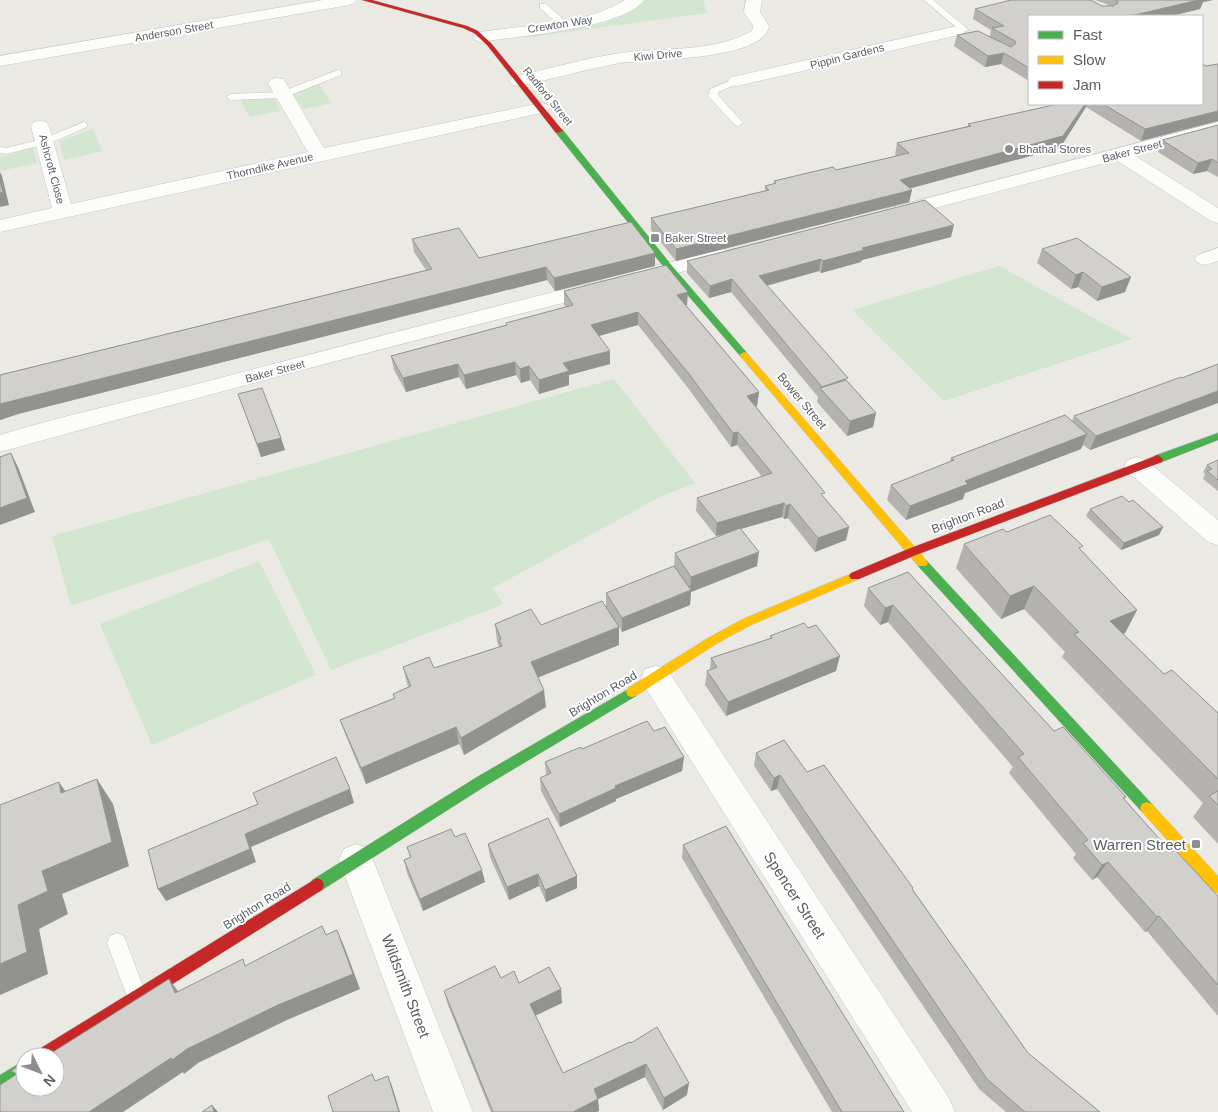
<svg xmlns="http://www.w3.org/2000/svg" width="1218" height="1112" font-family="Helvetica,sans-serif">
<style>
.green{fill:#d2e6d0}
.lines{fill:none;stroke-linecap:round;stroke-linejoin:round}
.lane-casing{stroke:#c5c5c5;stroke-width:1}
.street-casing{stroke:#c5c5c5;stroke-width:1}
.fast-casing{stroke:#c6c7c6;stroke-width:1}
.slow-casing{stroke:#c6c7c6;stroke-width:1}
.jam-casing{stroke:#c6c7c6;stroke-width:1}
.lane{fill:#fcfcfb;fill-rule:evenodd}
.street{fill:#fcfcfb;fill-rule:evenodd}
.fast{fill:#4caf50;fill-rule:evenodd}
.slow{fill:#ffc107;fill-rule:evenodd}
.jam{fill:#c62828;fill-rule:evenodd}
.wall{fill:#b4b3b0}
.shaded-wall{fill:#929290}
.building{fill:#d1d0cd;stroke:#929290}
.poi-dot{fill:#8c8e90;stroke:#fff;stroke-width:2}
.labels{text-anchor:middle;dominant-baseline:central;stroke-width:4;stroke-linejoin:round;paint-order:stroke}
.far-street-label{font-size:11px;fill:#5a5d62;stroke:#fff}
.far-poi-label{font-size:11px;fill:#5a5d62;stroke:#fff;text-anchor:start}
.street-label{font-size:12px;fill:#5a5d62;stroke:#fff}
.near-poi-label{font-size:15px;fill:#5a5d62;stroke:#fff;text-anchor:end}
.near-street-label{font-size:15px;fill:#5a5d62;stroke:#fff}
</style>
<rect width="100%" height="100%" fill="#eae9e4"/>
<g class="green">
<path d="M646,0H703L707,13L522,38L521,36C562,30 615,30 646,0Z"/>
<path d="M318,83L332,103L303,109L293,94Z"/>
<path d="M275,98L280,111L250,117L240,100Z"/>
<path d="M93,129L102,151L64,160L59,141Z"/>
<path d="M33,147L37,163L0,171V158Z"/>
<path d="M999,266L1132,339L944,401L852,310Z"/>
<path d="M614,379L695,483L660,497L493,588L503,604L499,606L331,670L269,539L71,606L52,536Z"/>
<path d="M259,561L316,675L152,745L100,624Z"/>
</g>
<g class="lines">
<defs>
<g id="lane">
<path d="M924,0H933L969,30L962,32Z"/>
<path d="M540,4H546L566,22V26H560L540,8Z"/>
<path d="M338,70L341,71V75L283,98L231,100L226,97L231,94L281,92Z"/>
<path d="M737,78L742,81L740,83L718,92V95L743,123L738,126L735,125L708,96L710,89Z"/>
<path d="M84,122L87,123V127L50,143L6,154L0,153V147L6,148L43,139Z"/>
<path d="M117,933L124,936L147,997L144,1004L137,1007L130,1004L107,943L110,936Z"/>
</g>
<g id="street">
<path d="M323,0H357L354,3L349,5L0,66V56Z"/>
<path d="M625,0H644C623,29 516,36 481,42L475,40L473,37L475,34L481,32C529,24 583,26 625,0Z"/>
<path d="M746,0H762L760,12L769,26C764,61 648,59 620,63C586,69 553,79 519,86L513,85L510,81L513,77C549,69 585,58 621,53C666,47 711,53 752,31L753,26L744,12Z"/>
<path d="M957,26L963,28L965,31L963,34L737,86L731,85L728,81L731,77L737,76Z"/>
<path d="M277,78L283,79L286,83L324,148L541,103L547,104L550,108L547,112L541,113L0,232V220L52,208L31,126L34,122L40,121L46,122L49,126L71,204L308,152L268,83L271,79Z"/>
<path d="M1218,122V133L1134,155L1218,208V223L1211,221L1116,160L893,219L886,217L883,213L886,209Z"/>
<path d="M1218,248V261L1205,265L1198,263L1195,259L1198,255Z"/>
<path d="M723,249L730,251L733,255L730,259L643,282L635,281L632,276L635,271Z"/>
<path d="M600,281L608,282L611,287L608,292C404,342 202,396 0,452V435C65,415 132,401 197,384C331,349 465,313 600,281Z"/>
<path d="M1137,457L1146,460L1218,520V545L1208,542L1128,472L1124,466L1128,460Z"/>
<path d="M656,666L667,669L949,1098L955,1112H912L645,687L641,678L645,669Z"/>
<path d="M356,844L368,849L373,860L473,1112H433L339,860L344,849Z"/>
</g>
<g id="fast">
<path d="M556,129H562L673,267L747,353V357H741L667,271L556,133Z"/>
<path d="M1218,433V440L1162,462L1158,463L1153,459L1154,456Z"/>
<path d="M922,559L926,560L1152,804L1154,808L1152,812L1147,814L1142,812L918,566L916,563L918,560Z"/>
<path d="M632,687L636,688L638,692L636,696L487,785L322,890L317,892L312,890L310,885L312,880L477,777Z"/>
<path d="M25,1060V1077L0,1092V1075Z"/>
</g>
<g id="slow">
<path d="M744,352L747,353L926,560L928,563L926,566H918L741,357L739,355Z"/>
<path d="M855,572L859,573L861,576L859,579L751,625L716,644L636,696L632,697L628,696L626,692L628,688L708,638L743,619Z"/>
<path d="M1147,802L1152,804L1218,876V893L1213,891L1142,812L1140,808L1142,804Z"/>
</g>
<g id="jam">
<path d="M362,0H372L467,26L478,31L491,43L563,131L556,133L487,45L474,33L463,28Z"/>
<path d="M1158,455L1163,459L1162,462L916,555L859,579H851L849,576L851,573L908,549Z"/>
<path d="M317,878L322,880L324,885L322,890L55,1058L34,1057L36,1051Z"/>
</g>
</defs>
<use href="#lane" class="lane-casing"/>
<use href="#street" class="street-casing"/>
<use href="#fast" class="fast-casing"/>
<use href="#slow" class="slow-casing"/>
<use href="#jam" class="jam-casing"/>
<use href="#lane" class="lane"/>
<use href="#street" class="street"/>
<use href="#fast" class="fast"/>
<use href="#slow" class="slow"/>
<use href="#jam" class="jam"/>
</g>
<g class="wall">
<path d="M1095,0H1213L1203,2L1200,9L1171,16H1029V81L1001,64L985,67L954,46L957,35L990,36L991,30L973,19L975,9L1109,6L1106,4Z"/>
<path d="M1058,104H1202L1141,141L1086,107L1060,148L910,188L912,190L909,202L676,261L651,230V218L765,191V186L774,184V181L836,170L896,156L895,155L897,143L968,126V124Z"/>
<path d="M1218,125V177L1207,171L1193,174L1158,152L1162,140Z"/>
<path d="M951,237L862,260L861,262L821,273L819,271L767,286L848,382L876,413L873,427L847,436L817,402L818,397L731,292L709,298L687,273V261Z"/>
<path d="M412,239L479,258L655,266L555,291L547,280L18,414L0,420V375L426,270L414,252Z"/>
<path d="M1042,249L1125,292L1097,301L1078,287L1071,289L1037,263Z"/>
<path d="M564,291L687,305H686L759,392L757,406H756L824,498L849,527L846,540L815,552L788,518L784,519L782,517L741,529L757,566L691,592L690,605L622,632L619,627V645L538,677L546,707L464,755L459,744L366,784L346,736L340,720L394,698L393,694L408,687L403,667L434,668L499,647L497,641L495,624L541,625L606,607V593L674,566L675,553L731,532L716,536L696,511L697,498L762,477L737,445L731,447L688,388L638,325L599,336L610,364L569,375V385L539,394L530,380L521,383L516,375L466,389L459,377L406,392L394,370L391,356L506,325V323L566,307L564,305Z"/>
<path d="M1218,364V403L1090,450L1083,445L1081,449L965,493L963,499L906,520L887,500L891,485L950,462L951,458L1072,421L1074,416L1182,378Z"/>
<path d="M238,394L285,450L261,457Z"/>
<path d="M1218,460V491L1203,479L1205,474L1203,472L1207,465Z"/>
<path d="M1129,502L1163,527L1159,535L1121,550L1086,516L1090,509Z"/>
<path d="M964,544L1081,550L1137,610L1125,633L1123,634L1164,674L1218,713V844L1193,817L1203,803L1062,657L1065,652L1024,609L1001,619L956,568Z"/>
<path d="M908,572L1054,731L1126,797L1124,799L1171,852L1218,896V1016L1147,931L1145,932L1097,877L1092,880L1073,858L1076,854L1009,773L1013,767L888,622L880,625L864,606L868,588Z"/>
<path d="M770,636L836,671L726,716L705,685L707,671L710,670L711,658L770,639Z"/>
<path d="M654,731L684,757L682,771L616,799V801L560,827L541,791L540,778L546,775L545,762Z"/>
<path d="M756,753L807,772L913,888V890L1028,1053L1100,1112H1006L979,1089L777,789L771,791L754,766Z"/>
<path d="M488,844L577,876V888L546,902L539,886L509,900L490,857Z"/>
<path d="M683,845L904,1112H832L682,858Z"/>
<path d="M407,847L485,882L423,911L407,873L404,860L410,857Z"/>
<path d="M501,978L519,983L562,1003L535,1016L563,1073L631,1043L687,1095L663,1110L645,1077L598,1099L599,1111L596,1112H491L448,1005L444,991Z"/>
</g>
<g class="shaded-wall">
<path d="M1195,0H1213L1203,2L1200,9L1171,16H1130Z"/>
<path d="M1004,53L1001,64L985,67L988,56Z"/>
<path d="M1085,104H1087L1086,107L1060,148L897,192L900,180Z"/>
<path d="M1218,111V121L1141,141L1145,129Z"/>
<path d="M1212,159L1207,171L1193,174L1198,163Z"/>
<path d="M0,172L2,176L9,205L0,207Z"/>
<path d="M912,190L909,202L676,261V249Z"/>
<path d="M954,225L951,237L862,260L861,262L821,273L823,261L862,248Z"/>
<path d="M655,253V266L555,291L554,278Z"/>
<path d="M821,259L819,271L757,288L759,276Z"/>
<path d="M546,267L547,280L18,414L0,420V404L12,401Z"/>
<path d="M1083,272L1078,287L1071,289L1076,275Z"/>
<path d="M1131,277L1125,292L1097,301L1102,287Z"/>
<path d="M732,279L731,292L709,298L710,286Z"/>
<path d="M688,292L687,305L677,308V295Z"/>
<path d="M638,312V325L591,338V325Z"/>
<path d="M610,351V364L569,375V385L539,394V380L563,363Z"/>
<path d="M515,362L516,375L466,389L464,375Z"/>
<path d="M458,364L459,377L406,392L403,378Z"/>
<path d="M529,366L530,380L521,383L520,369Z"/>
<path d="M1218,391V403L1090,450L1096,436Z"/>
<path d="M759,392L757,406L746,409L747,396Z"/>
<path d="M876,413L873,427L847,436L850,421Z"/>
<path d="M738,432L737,445L731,447L733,433Z"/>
<path d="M1087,434L1081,449L965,493L963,499L906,520L910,506L965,481Z"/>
<path d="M281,438L285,450L261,457L257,444Z"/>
<path d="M11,453L18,467L35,512L0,525V508Z"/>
<path d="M784,503L782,517L716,536L717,523Z"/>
<path d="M790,504L788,518L784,519L786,506Z"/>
<path d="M849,527L846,540L815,552L818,538Z"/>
<path d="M1163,527L1159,535L1121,550L1124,543Z"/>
<path d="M759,552L757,566L691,592L690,605L622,632V618L690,591L691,577Z"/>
<path d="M1034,586L1024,609L1001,619L1010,596Z"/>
<path d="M893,605L888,622L880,625L885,608Z"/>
<path d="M1137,610L1125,633L1098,644L1110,621Z"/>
<path d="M619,627V645L532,680L531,662Z"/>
<path d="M840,656L836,671L726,716L728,702Z"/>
<path d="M544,690L546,707L464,755L461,738Z"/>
<path d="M456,727L459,744L366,784L361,768Z"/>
<path d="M684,757L682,771L616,799V801L560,827L559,814L615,786Z"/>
<path d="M780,775L777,789L771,791L774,778Z"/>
<path d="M97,779L113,804L129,866L62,894L68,914L39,929L48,974L0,995V964L18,905L42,871Z"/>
<path d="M59,782L77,808L61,793Z"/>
<path d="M350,789L354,803L251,847L256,862L166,901L158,889L245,834Z"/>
<path d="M1108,862L1097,877L1092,880L1102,865Z"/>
<path d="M482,870L485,882L423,911L420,899Z"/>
<path d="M538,874L539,886L509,900L507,887Z"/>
<path d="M577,876V888L546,902L545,890Z"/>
<path d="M1159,916L1147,931L1145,932L1157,917Z"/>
<path d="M337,930L344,946L360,989L287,1020L198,1063L184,1074L183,1072L123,1112H89Z"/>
<path d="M169,979L180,994L175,993Z"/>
<path d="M561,989L562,1003L532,1017L530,1004Z"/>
<path d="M646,1064L645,1077L594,1101V1089Z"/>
<path d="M388,1076L392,1086L400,1112H399Z"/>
<path d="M689,1083L687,1095L663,1110L664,1098Z"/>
<path d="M598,1099L599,1111L596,1112H573Z"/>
<path d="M212,1105L218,1112H214Z"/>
</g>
<g class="building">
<path d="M1011,0H1091L1102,6H1113L1118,3L1117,0H1199L1130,16H1029V68L1004,53L988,56L957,35L978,31L1011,47L1016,43L1015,41L992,28L1004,26L975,9Z"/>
<path d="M1202,64L1206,66L1218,64V111L1145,129L1103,104H1202Z"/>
<path d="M1058,104H1085L1063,136L900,180L912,190L676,249L651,218L769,190L765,186L776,183L774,181L833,167L836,170L909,153L897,143L971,126L968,124Z"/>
<path d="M1218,125V163L1212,159L1198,163L1162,140Z"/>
<path d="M0,180L3,192L0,193Z"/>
<path d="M925,200L954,225L862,248L864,250L823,261L821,259L759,276L848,378L822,387L732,279L710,286L687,261Z"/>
<path d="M631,222L655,253L554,278L546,267L0,404V375L432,269L412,239L459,228L479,258Z"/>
<path d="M1077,238L1131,277L1102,287L1083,272L1076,275L1042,249Z"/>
<path d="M666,265L688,292L677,295L759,392L747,396L825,493L821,494L849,527L818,538L790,504L786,506L784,503L717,523L697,498L772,473L738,432L733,433L689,374L638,312L591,325L610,351L563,363L569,371L539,380L529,366L520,369L515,362L464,375L458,364L403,378L391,356L507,325L506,323L573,305L564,291Z"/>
<path d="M1218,364V391L1096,436L1074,416L1181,377L1182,378Z"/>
<path d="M846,380L876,413L850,421L820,388Z"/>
<path d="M262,388L281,438L257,444L238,394Z"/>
<path d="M1065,415L1087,434L965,481L968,484L910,506L891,485L954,460L951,458Z"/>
<path d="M11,453L27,498L0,508V457Z"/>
<path d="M1218,460V480L1207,471L1212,469L1207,465Z"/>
<path d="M1122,496L1129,502L1133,500L1163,527L1124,543L1090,509Z"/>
<path d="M1050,515L1083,546L1079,548L1137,610L1110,621L1164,674L1172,670L1218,713V779L1074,634L1079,632L1034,586L1010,596L964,544L1003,529L1007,532Z"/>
<path d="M740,528L759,552L691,577L675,553Z"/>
<path d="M674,566L691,590L622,618L606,593Z"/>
<path d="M908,572L1054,731L1063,727L1126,797L1123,798L1171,852L1175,850L1218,896V985L1159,916L1157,917L1108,862L1102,865L1083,843L1088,840L1018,757L1024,754L893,605L885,608L868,588Z"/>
<path d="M602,601L619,627L531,662L544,690L461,738L456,727L361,768L340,720L395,698L393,694L411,686L403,667L429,657L434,668L502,646L499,640L501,639L495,624L531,609L541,625Z"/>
<path d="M804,623L808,628L816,625L840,656L728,702L707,671L717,667L711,658L772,638L770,636Z"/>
<path d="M647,721L654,731L665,727L684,757L615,786L616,788L559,814L540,778L551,773L545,762L581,747L582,749Z"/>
<path d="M784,740L807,772L824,765L913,888L912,889L1028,1053L1100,1112H1025L987,1079L780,775L774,778L756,753Z"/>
<path d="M336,757L350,789L245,834L250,849L158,889L148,850L258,804L253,793Z"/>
<path d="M97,779L112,842L42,871L48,891L18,905L27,952L0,964V805L59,782L61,793Z"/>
<path d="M1218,791V805L1209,796Z"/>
<path d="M548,818L577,876L545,890L538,874L507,887L488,844Z"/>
<path d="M726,826L904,1112H842L683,845Z"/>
<path d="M451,829L455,837L465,833L482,870L420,899L404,860L411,857L407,847Z"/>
<path d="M322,926L326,935L337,930L353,974L278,1005L187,1049L172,1060L171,1058L89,1112H0V1085L17,1074L11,1071L25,1062V1087H55V1057H45L169,979L175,993L243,959L245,966Z"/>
<path d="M495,966L501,978L514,971L519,983L549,967L561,989L530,1004L563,1073L630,1042L631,1043L657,1027L689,1083L664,1098L646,1064L594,1089L598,1099L573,1112H493L444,991Z"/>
<path d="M372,1074L375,1081L388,1076L399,1112H333L328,1096Z"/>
<path d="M212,1105L214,1112H202Z"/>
</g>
<g class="poi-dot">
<circle cx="1009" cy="149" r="5"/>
<rect x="650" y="233" width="10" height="10" rx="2.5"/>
<rect x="1191" y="839" width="10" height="10" rx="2.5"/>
</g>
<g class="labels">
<g class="far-street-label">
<text transform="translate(560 24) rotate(-9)">Crewton Way</text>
<text transform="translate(174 31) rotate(-10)">Anderson Street</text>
<text transform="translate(658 55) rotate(-5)">Kiwi Drive</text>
<text transform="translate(847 56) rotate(-14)">Pippin Gardens</text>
<text transform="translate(548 96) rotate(51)">Radford Street</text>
<text transform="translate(1132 151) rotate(-15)">Baker Street</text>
<text transform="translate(270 166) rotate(-13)">Thorndike Avenue</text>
<text transform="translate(52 169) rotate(75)">Ashcroft Close</text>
<text transform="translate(275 371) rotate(-15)">Baker Street</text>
</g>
<g class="far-poi-label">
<text x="1019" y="149">Bhathal Stores</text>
<text x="665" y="238">Baker Street</text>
</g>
<g class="street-label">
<text transform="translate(802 401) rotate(50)">Bower Street</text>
<text transform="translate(968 516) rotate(-21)">Brighton Road</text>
<text transform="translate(603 694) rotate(-31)">Brighton Road</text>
<text transform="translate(257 906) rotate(-32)">Brighton Road</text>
</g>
<g class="near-poi-label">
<text x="1186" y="844">Warren Street</text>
</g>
<g class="near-street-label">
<text transform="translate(795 895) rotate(57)">Spencer Street</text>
<text transform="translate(406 986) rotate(69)">Wildsmith Street</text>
</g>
</g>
<rect x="1028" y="15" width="175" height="90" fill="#ffffff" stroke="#bdbec0"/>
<rect x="1038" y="31" width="25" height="8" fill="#4caf50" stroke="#bdbec0"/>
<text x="1073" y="40" font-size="15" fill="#5a5d62">Fast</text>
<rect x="1038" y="56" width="25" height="8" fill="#ffc107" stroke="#bdbec0"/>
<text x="1073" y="65" font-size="15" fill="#5a5d62">Slow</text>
<rect x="1038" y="81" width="25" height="8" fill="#c62828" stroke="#bdbec0"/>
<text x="1073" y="90" font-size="15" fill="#5a5d62">Jam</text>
<g transform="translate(40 1072) rotate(132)"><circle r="24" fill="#ffffff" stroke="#bdbec0"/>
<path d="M0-4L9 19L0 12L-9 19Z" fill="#8c8e90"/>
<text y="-8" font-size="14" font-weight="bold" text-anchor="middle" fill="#5a5d62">N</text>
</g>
</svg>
